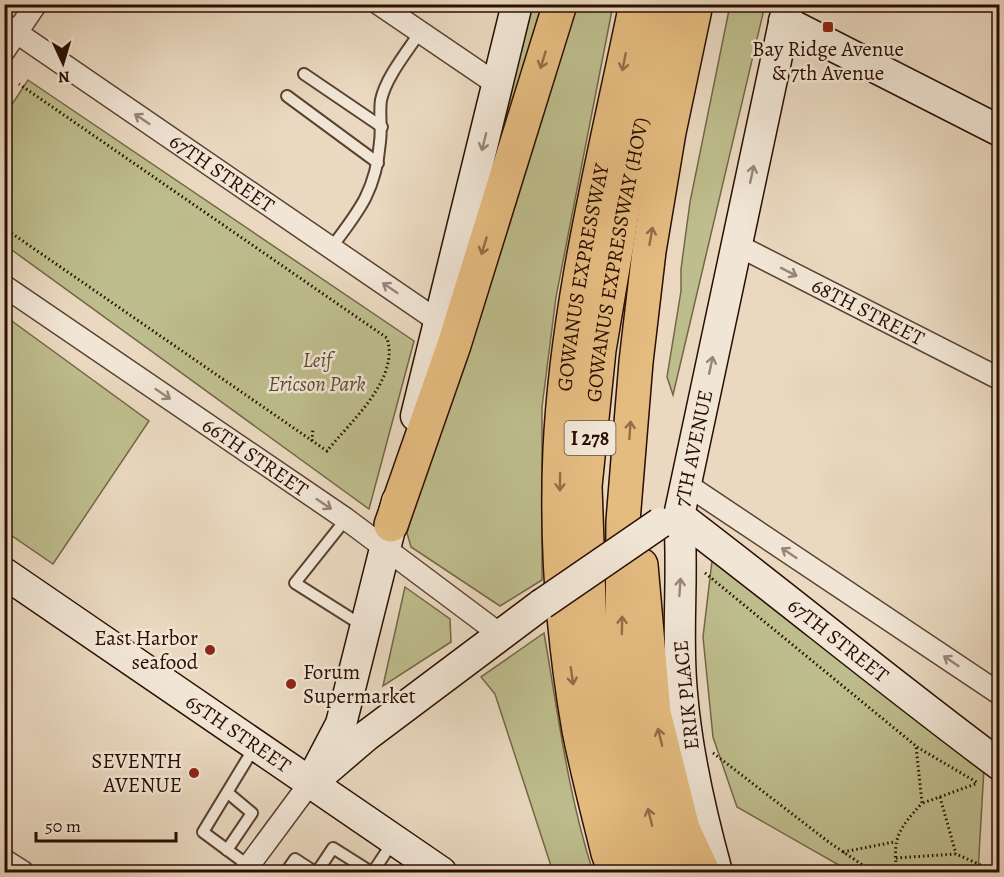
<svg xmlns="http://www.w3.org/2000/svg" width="1004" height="877" font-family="Alegreya,serif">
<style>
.green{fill:#bebd8d;stroke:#746646;stroke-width:1.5}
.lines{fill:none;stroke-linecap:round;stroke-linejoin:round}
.lane-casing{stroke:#5a4130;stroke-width:14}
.street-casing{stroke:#5a4130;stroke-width:24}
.secondary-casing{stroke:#2a0e00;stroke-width:33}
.highway-casing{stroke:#2a0e00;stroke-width:36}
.path{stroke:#2a0e00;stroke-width:3;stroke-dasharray:1.5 3;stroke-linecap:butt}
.lane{stroke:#f1e6d6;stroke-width:10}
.street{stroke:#f1e6d6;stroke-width:21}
.secondary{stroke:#f1e6d6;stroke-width:30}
.highway{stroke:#e5bc80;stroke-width:33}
.secondary-bridge-casing{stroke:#2a0e00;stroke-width:33;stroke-linecap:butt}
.secondary-bridge{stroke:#f1e6d6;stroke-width:30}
.oneway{stroke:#916e46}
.oneway2{stroke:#978576}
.poi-dot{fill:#8f2418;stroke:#f1e6d6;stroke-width:2}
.labels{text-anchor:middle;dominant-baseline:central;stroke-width:5;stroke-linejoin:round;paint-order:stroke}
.shield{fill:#f1e6d6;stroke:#664f40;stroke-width:1.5}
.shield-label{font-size:20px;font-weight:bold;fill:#2a0e00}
.poi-label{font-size:21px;fill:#2a0e00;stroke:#f1e6d6;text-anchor:end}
.street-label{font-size:21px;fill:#2a0e00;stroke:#f1e6d6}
.park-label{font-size:21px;font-style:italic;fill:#5e4b31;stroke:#f1e6d6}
</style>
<rect width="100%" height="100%" fill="#ead9c0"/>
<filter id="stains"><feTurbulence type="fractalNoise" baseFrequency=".00333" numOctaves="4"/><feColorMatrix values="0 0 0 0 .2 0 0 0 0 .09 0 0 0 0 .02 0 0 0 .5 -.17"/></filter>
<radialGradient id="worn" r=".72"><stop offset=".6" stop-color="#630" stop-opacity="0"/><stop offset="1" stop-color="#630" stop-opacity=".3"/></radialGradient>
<g class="green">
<path d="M531,5H547L502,134Z"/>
<path d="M568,5H613L556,297L542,407V580L500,606L411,547L407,533L432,435Z"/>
<path d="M730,5H765L673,395L667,377L681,291V269L690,202Z"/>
<path d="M28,80L414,341L369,509L5,245V115Z"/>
<path d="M5,316L149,421L53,564L5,531Z"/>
<path d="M712,561L984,768L978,872H851L737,807L713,737L703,637Z"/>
<path d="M405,587L450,619L451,642L383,686Z"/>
<path d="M544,633C558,713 568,795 593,872H553L495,694L481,677Z"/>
</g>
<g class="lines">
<defs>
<g id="lane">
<path d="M304,74L382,127"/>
<path d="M287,96L378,163"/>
<path d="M331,248C360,210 376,190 380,142C382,128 379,113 381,100C386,77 407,52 420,32"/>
<path d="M346,519L295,583L363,626"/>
<path d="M227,850L252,813L228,793"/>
<path d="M249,866L203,832L254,748"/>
<path d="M286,872L295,859L315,872"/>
<path d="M317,872L333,848L371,872"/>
<path d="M373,872L394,840"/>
</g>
<g id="street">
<path d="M379,4L498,85"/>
<path id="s1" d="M4,24L438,321"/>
<path d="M4,51L36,4"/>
<path id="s2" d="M737,245L1000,379"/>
<path id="s3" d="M4,286L346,519L501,635"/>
<path d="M686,484L1000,694"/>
<path d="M4,860L23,872"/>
<path d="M244,872L310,783"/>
</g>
<g id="secondary">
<path d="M784,21L1000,131"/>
<path d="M416,416L517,4"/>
<path id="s4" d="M679,516C787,598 891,684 1000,765"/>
<path id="s5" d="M4,573L441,872"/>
<path d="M317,778L366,736L542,604"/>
<path d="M310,783L341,724L397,501"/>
<path id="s6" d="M717,872C701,814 687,754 682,693C676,634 684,575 679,516L788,4"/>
</g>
<g id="highway">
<path d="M391,525L454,345L560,4"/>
<path d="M641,565L654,713L683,829L703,872"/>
<path id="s7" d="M615,872L608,853C598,812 587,771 579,730C563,638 556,543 560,450C567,300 606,151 636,4"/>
<path id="s8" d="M642,872L629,840L605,725L590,630L585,486L599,350L622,214L665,4"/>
<path d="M668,872L655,837L630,736L622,643L623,521L636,362L649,251L669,132L696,4"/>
</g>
</defs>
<use href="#lane" class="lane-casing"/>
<use href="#street" class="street-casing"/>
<use href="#secondary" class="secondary-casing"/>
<use href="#highway" class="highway-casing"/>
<g class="path">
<path d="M4,228L327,451C351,421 400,379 387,338L19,84"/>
<path d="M312,441L313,428"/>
<path d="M705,573L916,746L922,803C899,829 892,837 897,872"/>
<path d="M917,747L978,783"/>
<path d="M713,753L830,843L873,872"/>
<path d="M940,797L956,854"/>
<path d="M923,803L978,783"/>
<path d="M843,852L894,842"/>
<path d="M896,858L956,854L983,866"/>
</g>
<use href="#lane" class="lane"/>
<use href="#street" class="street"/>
<use href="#secondary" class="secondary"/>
<use href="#highway" class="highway"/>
<defs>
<path id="secondary-bridge" d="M542,604L660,523"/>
</defs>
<use href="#secondary-bridge" class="secondary-bridge-casing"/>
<use href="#secondary-bridge" class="secondary-bridge"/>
</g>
<defs><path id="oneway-shaft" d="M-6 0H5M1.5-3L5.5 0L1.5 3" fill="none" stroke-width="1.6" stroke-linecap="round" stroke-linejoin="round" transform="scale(1.5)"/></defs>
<g class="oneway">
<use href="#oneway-shaft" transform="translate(543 60) rotate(107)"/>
<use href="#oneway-shaft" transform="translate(624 62) rotate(101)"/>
<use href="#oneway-shaft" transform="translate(651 236) rotate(-80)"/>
<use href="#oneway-shaft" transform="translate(484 246) rotate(107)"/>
<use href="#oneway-shaft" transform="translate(630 430) rotate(-86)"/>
<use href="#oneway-shaft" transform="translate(560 482) rotate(91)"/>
<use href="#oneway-shaft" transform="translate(622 625) rotate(-89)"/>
<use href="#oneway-shaft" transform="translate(572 676) rotate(82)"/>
<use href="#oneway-shaft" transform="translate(660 737) rotate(-104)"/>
<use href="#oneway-shaft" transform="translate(650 817) rotate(-104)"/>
</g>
<g class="oneway2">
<use href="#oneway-shaft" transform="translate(142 119) rotate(-146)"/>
<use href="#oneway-shaft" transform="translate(484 142) rotate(104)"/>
<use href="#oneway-shaft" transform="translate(752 174) rotate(-78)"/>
<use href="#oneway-shaft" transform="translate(789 272) rotate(27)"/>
<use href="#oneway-shaft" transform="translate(390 288) rotate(-146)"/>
<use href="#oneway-shaft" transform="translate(711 365) rotate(-78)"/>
<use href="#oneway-shaft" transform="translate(163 394) rotate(34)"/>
<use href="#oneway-shaft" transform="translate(324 504) rotate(34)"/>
<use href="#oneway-shaft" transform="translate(789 553) rotate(-146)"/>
<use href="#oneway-shaft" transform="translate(680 587) rotate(-86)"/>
<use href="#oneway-shaft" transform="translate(951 661) rotate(-146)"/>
</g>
<g class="poi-dot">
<rect x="822" y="21" width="12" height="12" rx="3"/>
<circle cx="210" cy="650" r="6"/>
<circle cx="291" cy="684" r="6"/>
<circle cx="194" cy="773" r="6"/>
</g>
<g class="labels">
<rect class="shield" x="564.5" y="421" width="51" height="34" rx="4.5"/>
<g class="shield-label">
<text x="590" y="438">I 278</text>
</g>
<g class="poi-label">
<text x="828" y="49" text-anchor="middle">Bay Ridge Avenue<tspan x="828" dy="24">&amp; 7th Avenue</tspan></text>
<text x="198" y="638">East Harbor<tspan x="198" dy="24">seafood</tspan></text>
<text x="303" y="672" text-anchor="start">Forum<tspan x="303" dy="24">Supermarket</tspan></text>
<text x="182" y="761">SEVENTH<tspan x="182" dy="24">AVENUE</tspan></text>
</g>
<g class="street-label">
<text stroke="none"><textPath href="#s1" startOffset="264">67TH STREET</textPath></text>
<text stroke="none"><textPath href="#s8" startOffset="621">GOWANUS EXPRESSWAY (HOV)</textPath></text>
<text stroke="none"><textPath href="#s7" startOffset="602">GOWANUS EXPRESSWAY</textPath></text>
<text stroke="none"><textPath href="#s2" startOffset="147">68TH STREET</textPath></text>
<text stroke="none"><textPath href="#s6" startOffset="429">7TH AVENUE</textPath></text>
<text stroke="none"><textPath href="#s3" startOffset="304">66TH STREET</textPath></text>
<text stroke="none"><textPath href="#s4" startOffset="202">67TH STREET</textPath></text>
<text transform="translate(686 695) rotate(-96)">ERIK PLACE</text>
<text stroke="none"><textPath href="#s5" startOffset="284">65TH STREET</textPath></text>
</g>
<g class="park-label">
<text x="317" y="360">Leif<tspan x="317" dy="24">Ericson Park</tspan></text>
</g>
</g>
<rect width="1004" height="877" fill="none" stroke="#ead9c0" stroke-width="24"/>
<rect x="6" y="6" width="992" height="865" fill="none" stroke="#2a0e00" stroke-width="3"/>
<rect x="12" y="12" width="980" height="853" fill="none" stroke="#2a0e00" stroke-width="1.5"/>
<g transform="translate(63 63) rotate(176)" stroke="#f1e6d6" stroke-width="4.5" paint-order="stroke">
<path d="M0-4.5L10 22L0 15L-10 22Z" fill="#2a0e00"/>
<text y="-9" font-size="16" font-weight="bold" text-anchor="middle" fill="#2a0e00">N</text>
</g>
<path d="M36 832v9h140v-9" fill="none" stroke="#2a0e00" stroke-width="3"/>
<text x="45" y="832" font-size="18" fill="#2a0e00" stroke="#f1e6d6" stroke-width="4.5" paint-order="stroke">50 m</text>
<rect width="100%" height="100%" filter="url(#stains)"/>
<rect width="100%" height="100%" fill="url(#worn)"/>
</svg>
